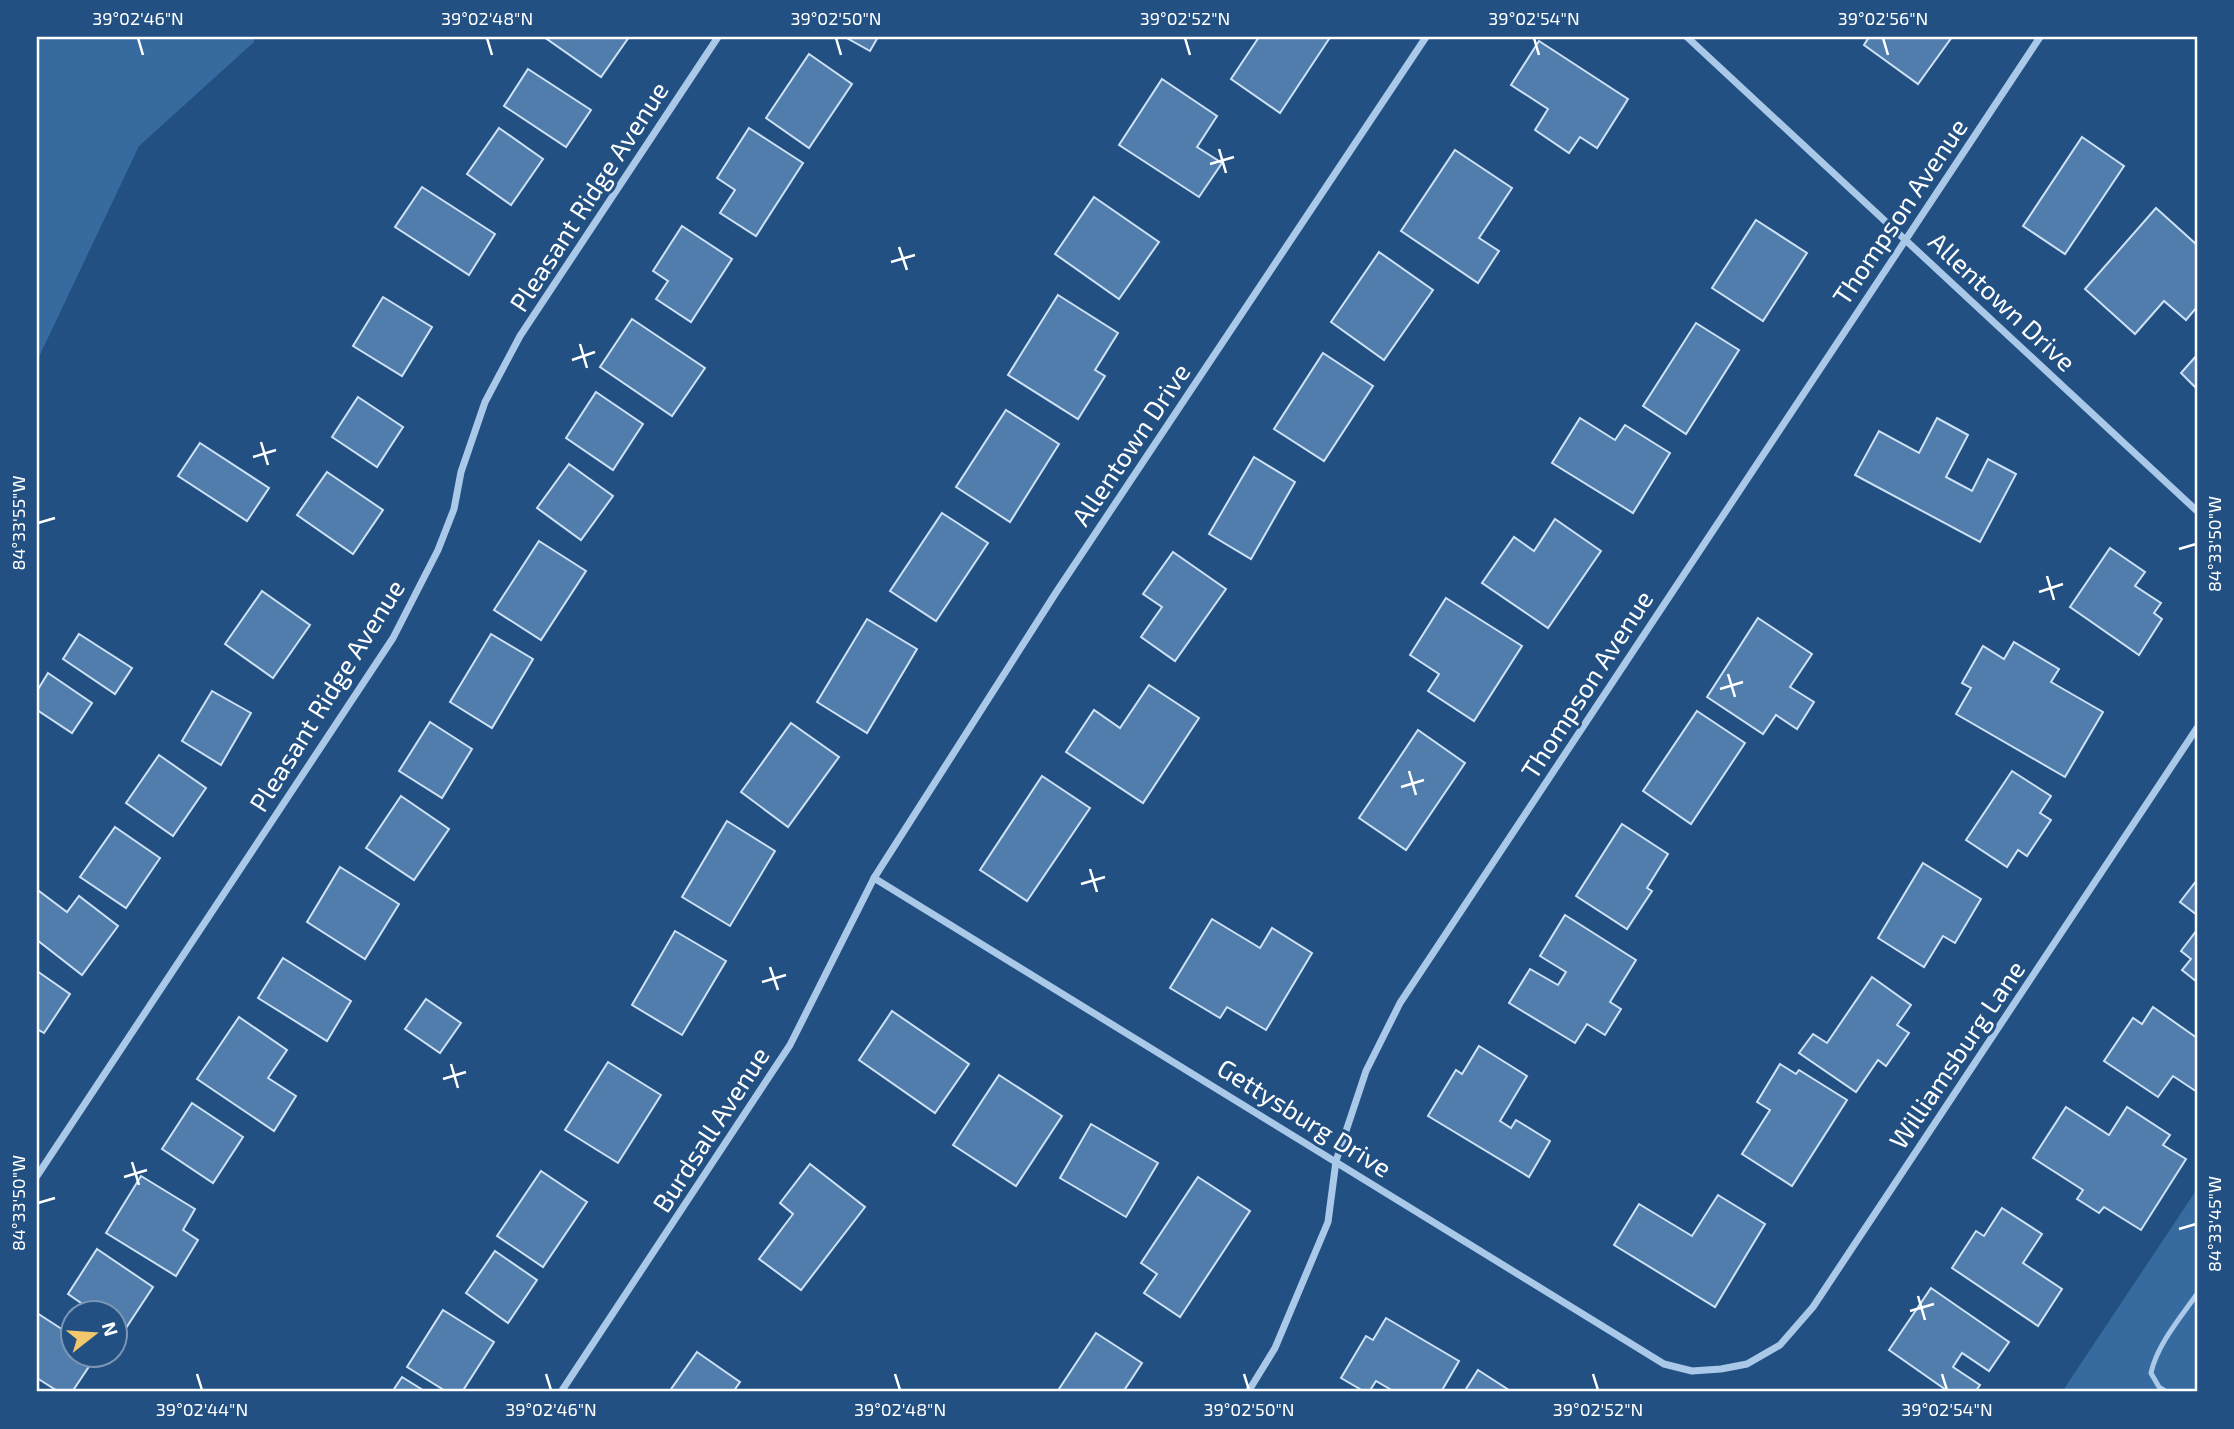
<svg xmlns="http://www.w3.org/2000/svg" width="2234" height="1429" font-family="'Exo 2',sans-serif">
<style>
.green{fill:#376ba0}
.building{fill:#507dac;stroke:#cee2f6;stroke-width:2}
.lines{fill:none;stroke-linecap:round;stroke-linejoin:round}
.service{stroke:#aac9e8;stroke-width:5}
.minor{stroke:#aac9e8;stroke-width:7}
.ticks{fill:none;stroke:#fff;stroke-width:2.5}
.labels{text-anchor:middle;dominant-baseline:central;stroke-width:6;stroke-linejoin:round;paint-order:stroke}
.street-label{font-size:26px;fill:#fff;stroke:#235082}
.neatline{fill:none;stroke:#fff;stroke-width:2.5}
.ticks-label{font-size:18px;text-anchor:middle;fill:#fff}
</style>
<rect width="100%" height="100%" fill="#235082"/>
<g class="green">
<path d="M37,37H254V42L139,146L37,361Z"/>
<path d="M2197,1189V1392H2062Z"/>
</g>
<g class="building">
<path d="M544,37H629L601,77Z"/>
<path d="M845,37H878L870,51Z"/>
<path d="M1259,37H1327L1329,39L1280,113L1231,79Z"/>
<path d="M1869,37H1952L1918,84L1864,45Z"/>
<path d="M1539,41L1628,99L1597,148L1580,137L1569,153L1535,130L1548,109L1511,85Z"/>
<path d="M809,54L852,84L809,148L766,118Z"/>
<path d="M528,69L591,110L566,147L504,106Z"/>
<path d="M1162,79L1217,116L1197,147L1222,163L1199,197L1119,145Z"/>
<path d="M499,128L543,159L511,205L467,174Z"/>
<path d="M749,128L803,163L756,236L720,213L735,190L717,178Z"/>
<path d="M2082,137L2124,166L2065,254L2023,226Z"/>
<path d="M1455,150L1512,188L1479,238L1499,251L1478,283L1401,231Z"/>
<path d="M422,187L495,234L469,275L395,227Z"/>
<path d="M1094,197L1159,242L1119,299L1055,254Z"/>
<path d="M2156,208L2197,245V307L2186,320L2164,301L2135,334L2085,289Z"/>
<path d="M1756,220L1807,253L1763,321L1712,288Z"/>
<path d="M682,226L732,259L691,322L656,299L668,281L653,271Z"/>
<path d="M1379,252L1433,290L1384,360L1331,322Z"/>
<path d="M1058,295L1118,333L1095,370L1105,376L1078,419L1008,375Z"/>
<path d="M383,297L432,327L402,376L353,346Z"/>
<path d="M632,319L705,368L672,416L600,367Z"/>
<path d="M1696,323L1739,350L1686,434L1643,406Z"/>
<path d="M1323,353L1373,386L1324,461L1274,429Z"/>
<path d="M2197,355V389L2181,373Z"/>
<path d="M596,392L643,424L613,470L566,438Z"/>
<path d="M358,397L403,427L377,467L332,437Z"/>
<path d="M1006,410L1059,444L1010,522L956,487Z"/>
<path d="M1580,418L1615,440L1625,425L1670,453L1633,513L1552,463Z"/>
<path d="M1937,418L1968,435L1946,477L1972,491L1988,459L2016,474L1980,542L1855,475L1879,431L1919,453Z"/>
<path d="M200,443L269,488L247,521L178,476Z"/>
<path d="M1254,457L1295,482L1251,559L1209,534Z"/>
<path d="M569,464L613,496L581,540L537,508Z"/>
<path d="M327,472L383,510L353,554L297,515Z"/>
<path d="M942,513L988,543L936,621L890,591Z"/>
<path d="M1555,519L1601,551L1548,628L1482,583L1514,537L1534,551Z"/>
<path d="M539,541L586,571L541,640L494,610Z"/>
<path d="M2110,548L2145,572L2135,586L2161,603L2154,613L2162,619L2139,655L2070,607Z"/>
<path d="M1173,552L1226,589L1175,661L1141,637L1162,607L1143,594Z"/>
<path d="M262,591L310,625L273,678L225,644Z"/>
<path d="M1446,598L1522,646L1474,721L1428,691L1439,674L1410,655Z"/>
<path d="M1758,618L1812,654L1790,687L1814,702L1797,729L1776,715L1763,734L1707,697Z"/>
<path d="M867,619L917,649L867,733L817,702Z"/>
<path d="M79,634L132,668L115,694L63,659Z"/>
<path d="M491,634L533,659L492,728L450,702Z"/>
<path d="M2014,642L2059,669L2051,682L2103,712L2065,777L1956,714L1971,688L1962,683L1983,646L2004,659Z"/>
<path d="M48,673L92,703L72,733L37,710V691Z"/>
<path d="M1149,685L1199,718L1143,803L1066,752L1094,710L1120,728Z"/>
<path d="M212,691L251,713L221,765L182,741Z"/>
<path d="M1697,711L1745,743L1691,824L1643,791Z"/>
<path d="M430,722L472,749L442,798L399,771Z"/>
<path d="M791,723L839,757L788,827L741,792Z"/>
<path d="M1418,730L1465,763L1406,850L1359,818Z"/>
<path d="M159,755L206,788L173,836L126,803Z"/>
<path d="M2012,771L2051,796L2040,813L2051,820L2027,856L2018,850L2007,867L1966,840Z"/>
<path d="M1042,776L1090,808L1027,901L980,870Z"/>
<path d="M401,796L449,829L414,880L366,848Z"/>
<path d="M727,821L775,851L730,926L682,897Z"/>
<path d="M1622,824L1668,854L1647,888L1652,891L1627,929L1576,896Z"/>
<path d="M115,827L160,858L126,908L80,877Z"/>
<path d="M1923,863L1981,899L1955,943L1943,936L1924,967L1878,938Z"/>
<path d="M340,867L399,904L365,959L307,922Z"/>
<path d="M2197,880V915L2180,902Z"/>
<path d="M39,891L67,912L79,896L118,926L82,975L37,940V894Z"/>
<path d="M1565,915L1636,960L1610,1002L1621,1009L1605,1035L1587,1024L1575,1043L1509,1003L1530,969L1558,985L1566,972L1540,956Z"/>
<path d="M1212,919L1260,948L1272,928L1312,953L1266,1030L1227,1007L1220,1018L1170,988Z"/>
<path d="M2197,930V982L2182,970L2191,959L2181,951Z"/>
<path d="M675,931L726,961L682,1035L632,1005Z"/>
<path d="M283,958L351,1001L327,1041L258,998Z"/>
<path d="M37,971L70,994L44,1033L37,1029Z"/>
<path d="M1872,977L1911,1005L1897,1025L1909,1033L1886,1066L1878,1060L1856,1092L1799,1053L1813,1034L1827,1043Z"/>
<path d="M426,999L461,1023L440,1053L405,1029Z"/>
<path d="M2153,1007L2197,1038V1092L2173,1076L2158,1097L2104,1061L2133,1018L2142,1024Z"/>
<path d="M892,1011L969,1064L935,1113L859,1060Z"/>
<path d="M239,1017L287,1050L268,1078L296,1096L274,1131L197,1079Z"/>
<path d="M1479,1046L1527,1076L1500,1121L1511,1128L1516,1120L1550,1141L1529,1177L1428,1116L1456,1070L1462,1074Z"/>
<path d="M608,1062L661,1095L618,1163L565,1130Z"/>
<path d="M1780,1064L1796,1074L1799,1070L1847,1100L1792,1186L1742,1154L1770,1110L1757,1102Z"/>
<path d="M999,1075L1062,1116L1016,1186L953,1145Z"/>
<path d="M192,1103L243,1137L213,1183L162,1149Z"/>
<path d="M2066,1107L2109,1135L2127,1107L2170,1135L2163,1145L2186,1159L2141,1230L2104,1207L2099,1213L2077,1199L2083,1190L2033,1158Z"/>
<path d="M1091,1124L1158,1163L1126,1217L1060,1178Z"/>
<path d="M810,1164L865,1207L801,1290L759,1259L793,1214L780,1203Z"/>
<path d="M541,1171L587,1202L543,1267L497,1236Z"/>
<path d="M141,1176L195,1209L183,1230L198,1240L176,1276L106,1233Z"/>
<path d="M1198,1177L1250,1211L1180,1317L1144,1293L1157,1274L1141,1263Z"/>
<path d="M1718,1195L1765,1224L1715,1307L1614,1245L1639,1204L1692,1236Z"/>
<path d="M2002,1208L2042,1234L2023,1263L2062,1289L2038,1326L1952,1268L1976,1231L1984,1236Z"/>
<path d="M97,1249L153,1287L124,1331L116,1325V1314H97L68,1294Z"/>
<path d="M495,1251L537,1280L508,1323L466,1293Z"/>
<path d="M1931,1288L2009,1342L1989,1371L1962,1353L1953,1367L1980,1385L1975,1392H1949L1889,1350Z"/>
<path d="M443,1310L494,1342L462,1392H447L407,1367Z"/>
<path d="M37,1313L74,1337V1356H96L72,1392H59L37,1378Z"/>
<path d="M1386,1318L1459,1361L1441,1392H1395L1376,1381L1369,1392H1365L1341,1378L1366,1336L1373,1340Z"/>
<path d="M1096,1333L1142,1363L1123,1392H1057Z"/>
<path d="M697,1352L740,1382L733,1392H669Z"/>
<path d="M1478,1370L1512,1392H1464Z"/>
<path d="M402,1377L426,1392H392Z"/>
</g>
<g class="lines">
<path class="service" d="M2167,1392L2159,1387L2151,1373C2157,1345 2180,1318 2197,1294"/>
<g class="minor">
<path d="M1687,37L2197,511"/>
<path d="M874,878L1664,1364L1692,1371L1721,1369L1747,1364L1780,1345L1813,1307L2197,728"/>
<path d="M37,1176L393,638L438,550L454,509L461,472L485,402L520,336L718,37"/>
<path d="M561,1392L790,1045L874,878L1057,591L1426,37"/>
<path d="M1248,1392L1275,1348L1328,1222L1336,1161L1366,1071L1400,1003L2040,37"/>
</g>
</g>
<path class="ticks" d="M138,38L143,55M487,38L492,55M836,38L841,55M1185,38L1190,55M1534,38L1539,55M1883,38L1888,55M1219,149L1226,173M1210,164L1234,157M899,247L907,270M891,262L915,255M580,344L587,368M572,360L595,352M261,442L268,465M253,457L276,450M38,523L55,518M2179,549L2196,544M2047,576L2054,600M2039,592L2063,584M1728,674L1735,697M1720,689L1743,682M1409,771L1416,795M1401,787L1424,780M1090,869L1097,892M1081,884L1105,877M770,967L778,990M762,982L786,975M451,1064L458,1088M443,1079L466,1072M132,1162L139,1185M124,1177L147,1170M38,1203L55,1198M2179,1229L2196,1224M1918,1296L1925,1320M1910,1311L1934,1304M197,1374L202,1390M546,1374L551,1390M895,1374L900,1390M1244,1374L1249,1390M1593,1374L1598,1390M1942,1374L1947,1390"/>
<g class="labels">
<g class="street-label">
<text transform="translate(588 196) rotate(-57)">Pleasant Ridge Avenue</text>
<text transform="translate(1899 211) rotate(-56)">Thompson Avenue</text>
<text transform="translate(2003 301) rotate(43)">Allentown Drive</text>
<text transform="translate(1130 444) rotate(-56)">Allentown Drive</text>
<text transform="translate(1586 684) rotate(-57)">Thompson Avenue</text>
<text transform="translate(326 695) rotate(-58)">Pleasant Ridge Avenue</text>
<text transform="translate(1956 1054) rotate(-56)">Williamsburg Lane</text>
<text transform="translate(1305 1117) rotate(32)">Gettysburg Drive</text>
<text transform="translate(710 1129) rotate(-57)">Burdsall Avenue</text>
</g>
</g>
<rect width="2234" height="1429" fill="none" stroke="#235082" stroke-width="77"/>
<g transform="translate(94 1334) rotate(73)"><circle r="33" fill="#235082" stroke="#7b96b4" stroke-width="2"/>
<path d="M0-5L12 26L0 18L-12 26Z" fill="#f3c76d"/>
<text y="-10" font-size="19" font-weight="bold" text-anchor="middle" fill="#ffffff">N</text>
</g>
<rect x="38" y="38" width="2158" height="1352" class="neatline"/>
<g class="ticks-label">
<text x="138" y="25">39°02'46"N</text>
<text x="487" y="25">39°02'48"N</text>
<text x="836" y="25">39°02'50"N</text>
<text x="1185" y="25">39°02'52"N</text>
<text x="1534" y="25">39°02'54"N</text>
<text x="1883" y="25">39°02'56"N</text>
<text transform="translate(19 523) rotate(-90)" y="6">84°33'55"W</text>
<text transform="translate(2215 544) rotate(-90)" y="6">84°33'50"W</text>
<text transform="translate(19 1203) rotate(-90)" y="6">84°33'50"W</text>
<text transform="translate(2215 1224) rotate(-90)" y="6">84°33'45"W</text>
<text x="202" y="1416">39°02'44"N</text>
<text x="551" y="1416">39°02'46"N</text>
<text x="900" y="1416">39°02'48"N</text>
<text x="1249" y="1416">39°02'50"N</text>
<text x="1598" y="1416">39°02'52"N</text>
<text x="1947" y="1416">39°02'54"N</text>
</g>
</svg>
